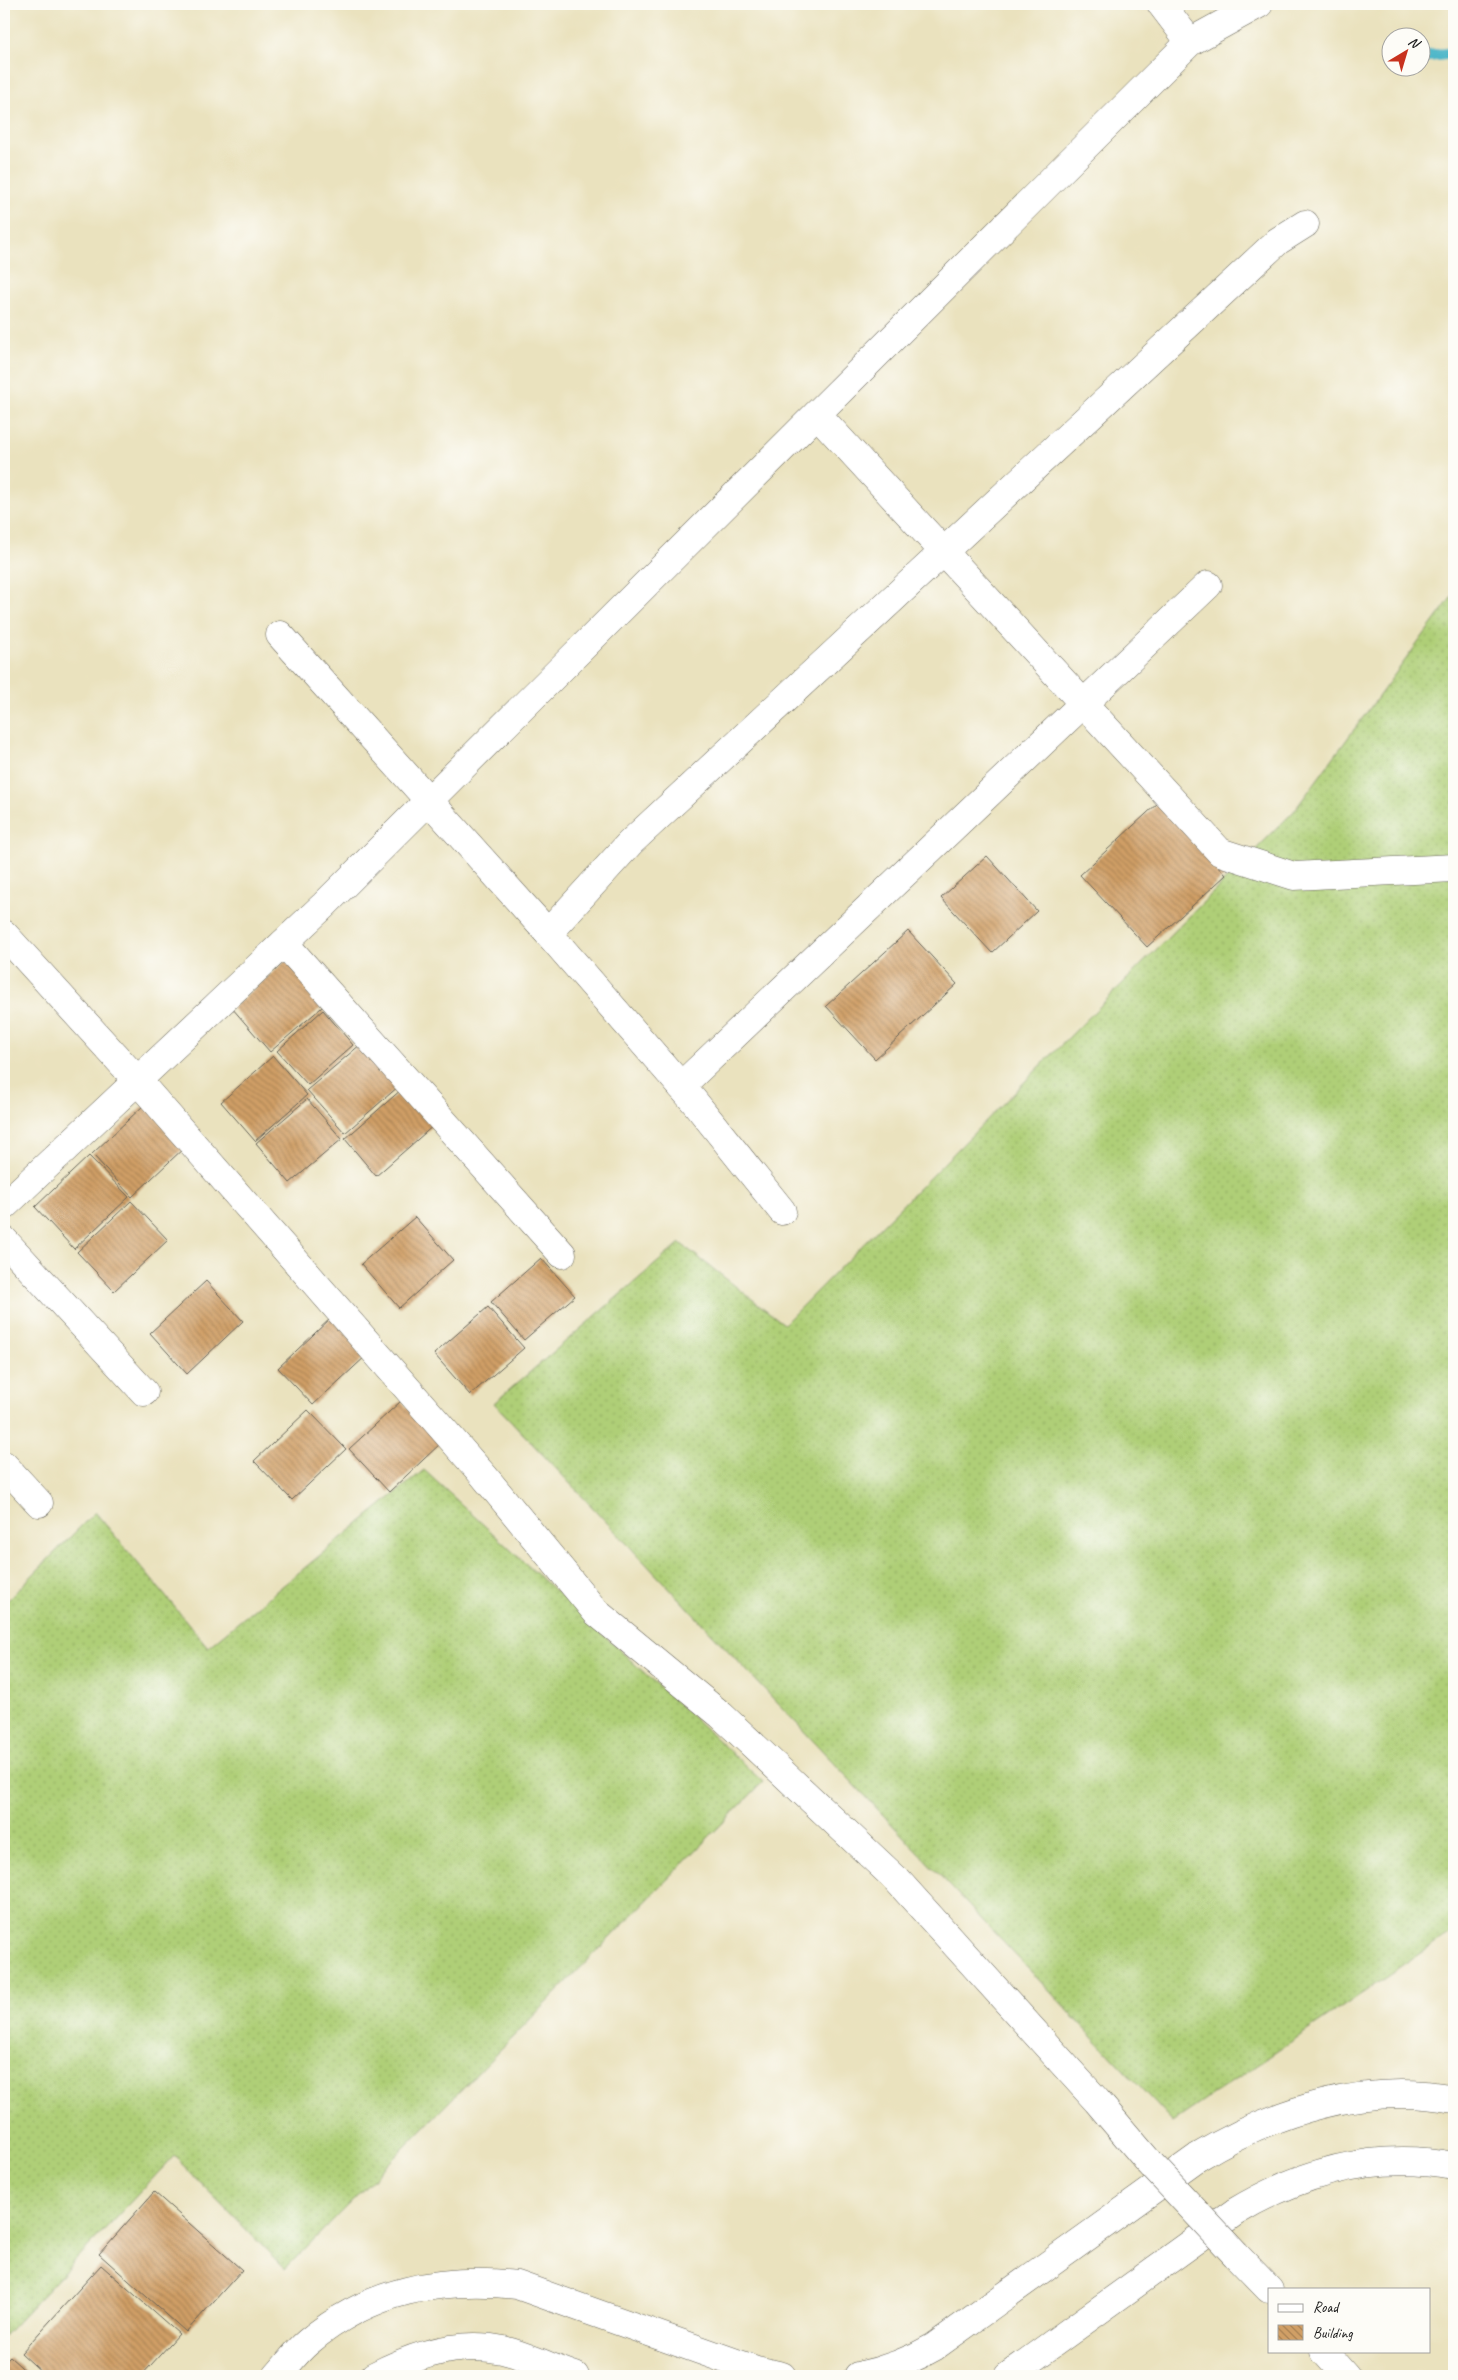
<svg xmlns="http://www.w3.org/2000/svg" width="1458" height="2380" font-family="Caveat,sans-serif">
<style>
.grass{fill:url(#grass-dots);stroke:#66764a}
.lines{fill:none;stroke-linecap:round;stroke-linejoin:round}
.stream{stroke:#4bb6c8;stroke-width:12}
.building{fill:url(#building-back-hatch)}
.street-casing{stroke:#646155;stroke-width:29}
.street{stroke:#fff;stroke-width:28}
.street-bridge-casing{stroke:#646155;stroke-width:29;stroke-linecap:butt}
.street-bridge{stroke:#fff;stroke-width:28}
</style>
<defs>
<pattern id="grass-dots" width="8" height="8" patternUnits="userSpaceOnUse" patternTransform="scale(1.25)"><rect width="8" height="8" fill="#afcf77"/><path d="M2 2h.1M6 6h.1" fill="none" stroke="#96b166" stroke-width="1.8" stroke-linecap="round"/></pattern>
<pattern id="building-back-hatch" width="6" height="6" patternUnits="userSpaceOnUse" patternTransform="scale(1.25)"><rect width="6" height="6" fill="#d09f66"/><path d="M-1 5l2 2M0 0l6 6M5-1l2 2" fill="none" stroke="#a88153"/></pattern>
</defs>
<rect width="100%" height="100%" fill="#fdfcf7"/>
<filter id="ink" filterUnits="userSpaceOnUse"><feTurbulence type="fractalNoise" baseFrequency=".02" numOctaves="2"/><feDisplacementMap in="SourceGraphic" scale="10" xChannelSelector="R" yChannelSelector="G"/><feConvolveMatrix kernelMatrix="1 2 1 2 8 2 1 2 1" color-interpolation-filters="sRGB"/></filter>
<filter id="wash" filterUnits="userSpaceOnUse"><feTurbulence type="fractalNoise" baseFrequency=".0096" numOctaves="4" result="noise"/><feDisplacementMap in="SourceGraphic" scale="20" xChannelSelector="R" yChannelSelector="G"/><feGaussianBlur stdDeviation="1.12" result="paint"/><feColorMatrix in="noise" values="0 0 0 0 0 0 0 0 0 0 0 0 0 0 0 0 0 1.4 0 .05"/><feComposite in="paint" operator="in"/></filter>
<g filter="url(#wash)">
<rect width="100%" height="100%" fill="#eae2be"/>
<g class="grass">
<path d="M1454,594V1931L1173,2122L494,1403L680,1243L784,1324L1294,811Z"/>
<path d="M424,1470L763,1782L285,2269L174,2156L4,2336V1604L95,1512L208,1647Z"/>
</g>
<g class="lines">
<path class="stream" d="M1420,57L1454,53"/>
</g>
<g id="blocks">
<g class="building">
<path d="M1159,802L1226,875L1147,947L1080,875Z"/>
<path d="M987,856L1037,911L992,953L941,898Z"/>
<path d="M908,931L957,984L875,1059L826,1006Z"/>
<path d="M289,958L328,1002L270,1052L232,1008Z"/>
<path d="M323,1010L353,1045L308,1085L277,1051Z"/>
<path d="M361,1044L399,1086L345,1133L307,1090Z"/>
<path d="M273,1056L307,1095L255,1141L221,1102Z"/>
<path d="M402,1089L434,1125L376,1176L345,1139Z"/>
<path d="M307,1099L342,1139L290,1183L256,1143Z"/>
<path d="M145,1104L186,1146L132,1197L92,1154Z"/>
<path d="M89,1156L129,1197L74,1249L35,1207Z"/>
<path d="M131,1201L168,1240L114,1291L77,1252Z"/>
<path d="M415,1217L453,1260L399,1308L361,1264Z"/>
<path d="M541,1258L575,1296L524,1340L491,1302Z"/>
<path d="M206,1281L243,1321L187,1374L150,1333Z"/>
<path d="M488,1307L524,1348L470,1395L434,1354Z"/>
<path d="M332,1317L367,1355L313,1405L278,1368Z"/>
<path d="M401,1401L441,1443L389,1492L349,1449Z"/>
<path d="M308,1410L346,1449L292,1500L254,1461Z"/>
<path d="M154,2192L242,2270L186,2332L99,2254Z"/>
<path d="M101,2265L179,2334L141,2376H46L21,2353Z"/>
<path d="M10,2357L31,2376H4V2363Z"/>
</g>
</g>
</g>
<g filter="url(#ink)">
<use href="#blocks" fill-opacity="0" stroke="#646155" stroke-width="1"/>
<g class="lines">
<defs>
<g id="street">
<path d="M1161,4L1190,42"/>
<path d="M817,414L1220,852L1294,876L1454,868"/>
<path d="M280,635L548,933"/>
<path d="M4,934L137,1080L484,1476L596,1612L721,1715L896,1879L1097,2101L1148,2161"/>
<path d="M284,943L562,1254"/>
<path d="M681,1086L1208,585"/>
<path d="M4,1206L324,905L1190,42L1259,4"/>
<path d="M782,1211L693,1100L548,933L630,843L1278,241L1305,224"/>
<path d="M4,1240L144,1392"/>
<path d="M4,1465L39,1503"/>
<path d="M1236,2255L1269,2289"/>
<path d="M1324,2351L1346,2376"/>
<path d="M277,2376C287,2365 296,2352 308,2342C370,2290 439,2277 517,2285L756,2370L782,2376"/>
<path d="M374,2376C412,2356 459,2340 503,2350C527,2356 552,2368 575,2376"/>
<path d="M858,2376C886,2370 910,2361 934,2347L1198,2157C1274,2111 1365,2082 1454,2099"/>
<path d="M1008,2376L1235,2212C1303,2171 1375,2151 1454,2166"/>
</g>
</defs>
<use href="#street" class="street-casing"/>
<use href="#street" class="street"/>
<defs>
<path id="street-bridge" d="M1148,2161L1236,2255"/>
</defs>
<use href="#street-bridge" class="street-bridge-casing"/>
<use href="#street-bridge" class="street-bridge"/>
</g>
</g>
<rect width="1458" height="2380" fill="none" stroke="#fdfcf7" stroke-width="20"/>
<rect x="1268" y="2288" width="162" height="65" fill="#fdfcf7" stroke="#a3a29f"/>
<rect x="1278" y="2304" width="25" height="8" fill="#ffffff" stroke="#a3a29f"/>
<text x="1313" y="2312" font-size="15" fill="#1c1c1c">Road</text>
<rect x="1278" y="2325" width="25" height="15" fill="url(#building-back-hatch)" stroke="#a3a29f"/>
<text x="1313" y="2338" font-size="15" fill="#1c1c1c">Building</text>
<g transform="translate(1406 52) rotate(38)"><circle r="24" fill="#fdfcf7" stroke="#a3a29f"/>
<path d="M0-4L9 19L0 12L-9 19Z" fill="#c8321e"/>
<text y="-8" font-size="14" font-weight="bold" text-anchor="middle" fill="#1c1c1c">N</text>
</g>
</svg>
